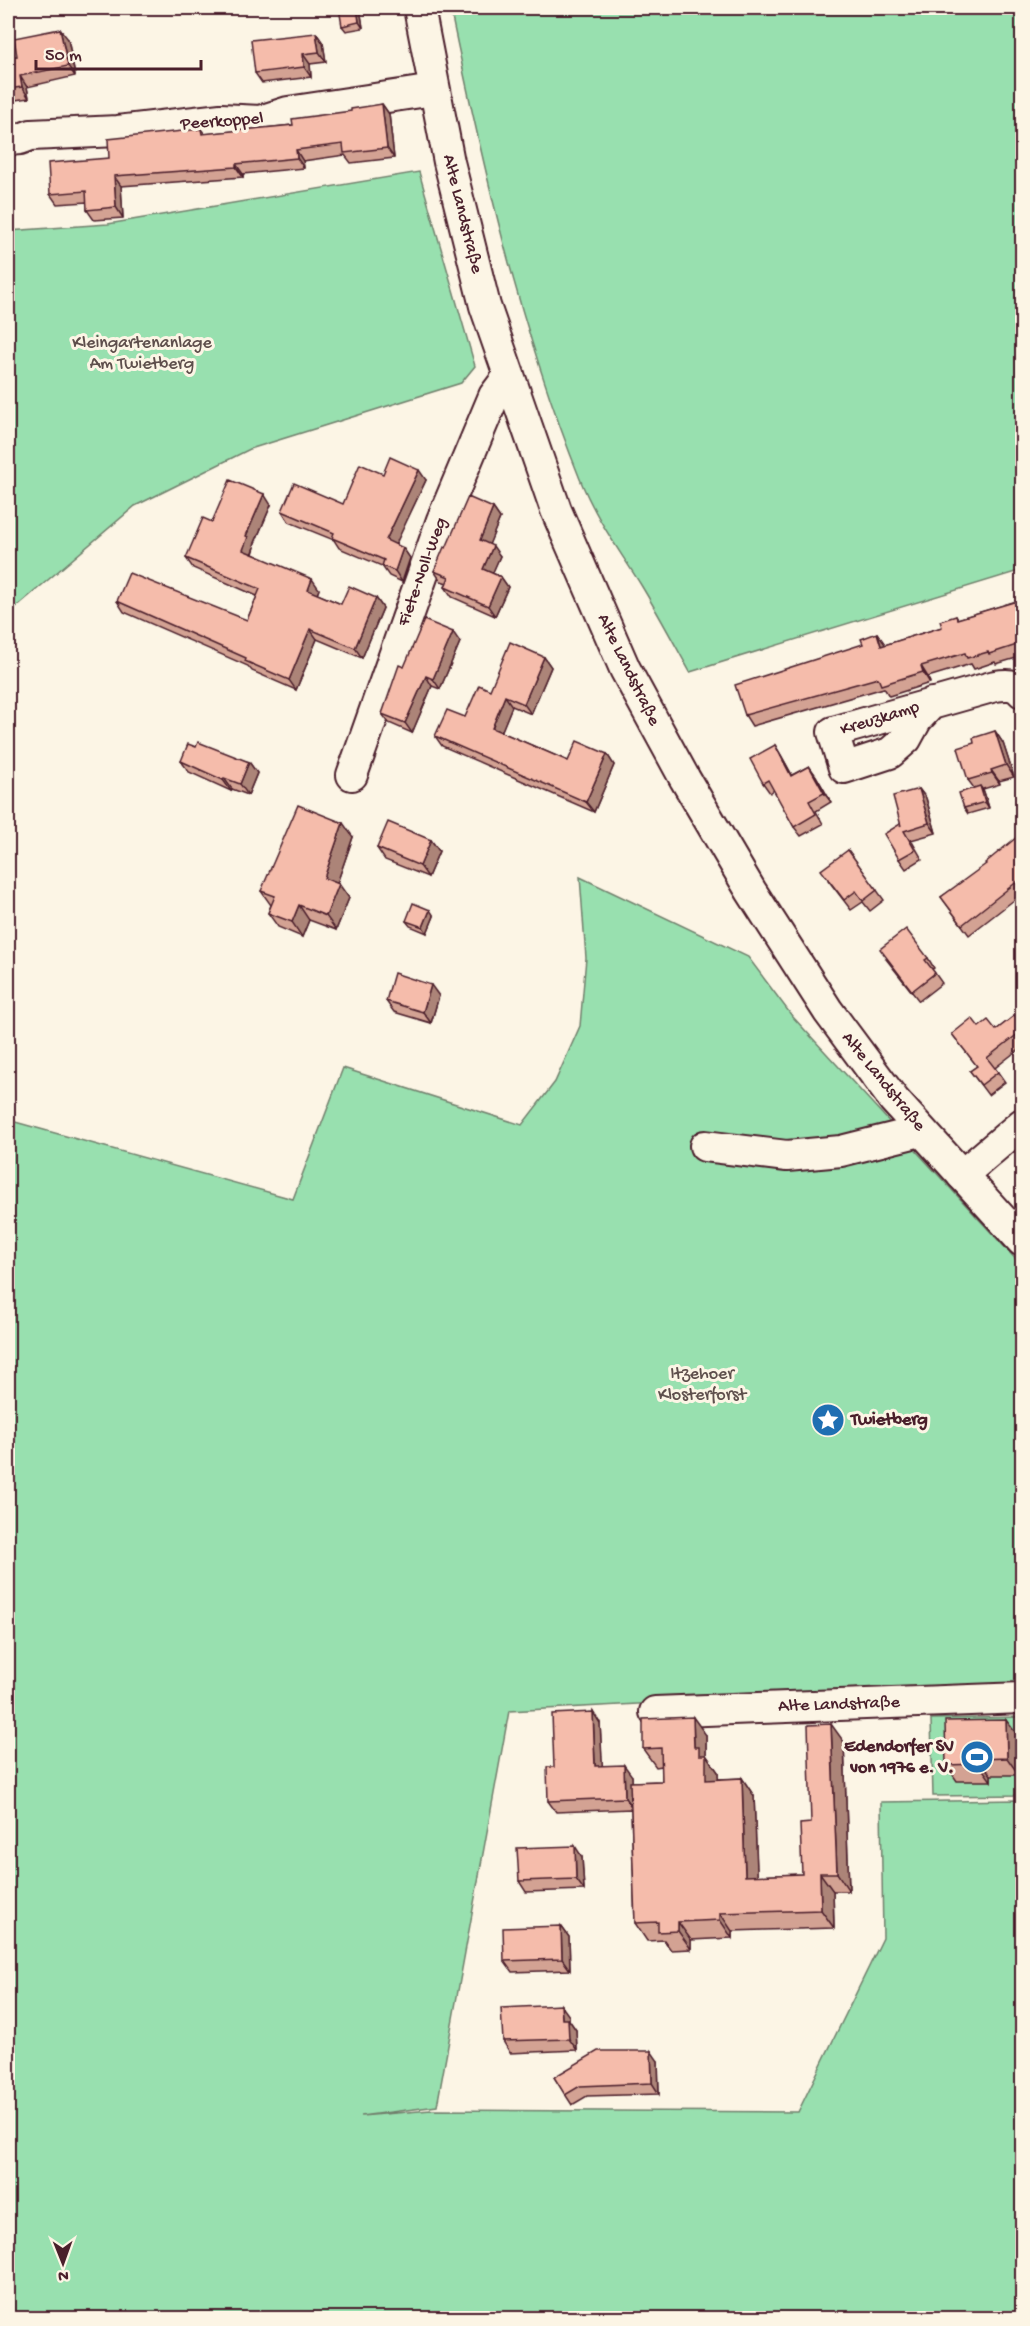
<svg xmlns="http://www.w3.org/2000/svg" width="1030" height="2326" font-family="'Gochi Hand',sans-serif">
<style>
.green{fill:#98e0af;stroke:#71806d;stroke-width:1.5}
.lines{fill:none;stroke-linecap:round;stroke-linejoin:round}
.minor-casing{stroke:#4a1f2b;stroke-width:34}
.minor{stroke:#fcf5e5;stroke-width:30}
.wall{fill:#d3a293;stroke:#4a1f2b;stroke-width:1.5}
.shaded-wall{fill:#ac8478;stroke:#4a1f2b;stroke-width:1.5}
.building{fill:#f5bcab;stroke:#4a1f2b;stroke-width:1.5}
.labels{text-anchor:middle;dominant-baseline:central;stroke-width:6;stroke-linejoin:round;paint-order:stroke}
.street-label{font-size:18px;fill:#4a1f2b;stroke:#fcf5e5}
.park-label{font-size:18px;fill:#5e4f4c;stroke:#fcf5e5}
.poi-label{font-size:18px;font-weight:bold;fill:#4a1f2b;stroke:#fcf5e5;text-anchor:start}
</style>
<rect width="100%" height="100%" fill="#fcf5e5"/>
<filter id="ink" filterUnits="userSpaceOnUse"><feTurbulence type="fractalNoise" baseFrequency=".0167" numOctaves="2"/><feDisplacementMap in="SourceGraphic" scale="12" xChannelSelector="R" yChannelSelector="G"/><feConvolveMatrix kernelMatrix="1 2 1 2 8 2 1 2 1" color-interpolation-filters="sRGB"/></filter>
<g filter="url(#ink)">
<g class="green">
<path d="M450,8H1022V570L690,672C674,643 658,613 641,585C619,550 595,517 580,479C519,327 483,167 450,8Z"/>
<path d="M419,172L475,366L461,383L250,449L135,506L8,614V231L108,224Z"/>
<path d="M580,877L748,957L792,1016L1022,1266V1683L509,1711L437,2106L361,2116L431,2110L798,2112L883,1938L881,1802L1020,1800L1022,1870V2318H8V1120L293,1199L343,1068L522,1125L555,1082L580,1026L586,958Z"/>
<path d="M1022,1717V1795L933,1796L931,1719Z"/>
</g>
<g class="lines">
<defs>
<g id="minor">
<path d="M419,8L449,162L485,306L556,510L625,669L685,779L751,891L828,1011L894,1100L1022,1241"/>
<path d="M8,140L20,139L31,135L118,131L221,119L260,121L288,112L434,90"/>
<path d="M932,703L917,719L906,739L890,753L844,768L833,732L995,686C1007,684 1015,684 1022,692"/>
<path d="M352,775L442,520L494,396L509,376"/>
<path d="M705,1146L787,1156L841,1151L921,1131"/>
<path d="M962,1175L1022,1124"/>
<path d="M655,1712L1022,1698"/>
</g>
</defs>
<use href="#minor" class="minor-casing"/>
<use href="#minor" class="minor"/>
</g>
<g class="wall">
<path d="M360,8L363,28L346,31L342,26Z"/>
<path d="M316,33L323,43L326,62L310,64L311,77L262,83L255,73Z"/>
<path d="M68,39L75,76L27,87L29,98L8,101V57L17,56Z"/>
<path d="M382,104L389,114L394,158L351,163L345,155L303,161L304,168L243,174V177L121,186L123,218L94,220L87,210V202L57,204L50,194L109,158L201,129L205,134L293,125Z"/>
<path d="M383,474L426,480L395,544L403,548L410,558L402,582L389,576L382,566L339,548L334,540L289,522L282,511L343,504Z"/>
<path d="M271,505L254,545L255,547L253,554L319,589L317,594L341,604L376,598L383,608L362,658L317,639L296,690L252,671L248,666L124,612L117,601L247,620L257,596L193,568L186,558L212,522Z"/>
<path d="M493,508L500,518L489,544L500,556L492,573L501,577L508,587L495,616L452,597L445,587L447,583L441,581L434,571L446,548Z"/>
<path d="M1017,601L1020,605L1023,604V656L996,664L995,662L974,669L971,664L928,677L930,683L889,696L884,688L752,726L745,715L863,644L877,633L885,645L942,627L956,616L958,619Z"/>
<path d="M460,642L440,689L432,686L412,733L389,723L382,714L404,667Z"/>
<path d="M544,657L551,667L531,714L512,706L501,732L568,761L607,754L614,765L594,812L442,746L435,736L465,717L490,690Z"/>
<path d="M995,731L1003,743L1014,777L999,781L1000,784L983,789L984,792L989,808L968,814L964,808L974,788L968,780L974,743Z"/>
<path d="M775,745L781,755L792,775L809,766L816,776L831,802L816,811L823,824L801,836L794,827L774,790L770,793L763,783Z"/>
<path d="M196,747L249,762L257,773L248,795L232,789L231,791L189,772L181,761Z"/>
<path d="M919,789L926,798L936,833L911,840L922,859L906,869L899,859L900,824Z"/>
<path d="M353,837L337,883L349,898L336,930L309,920L302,937L278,927L268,913L271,905L261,891Z"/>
<path d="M431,840L439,851L428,877L385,860L377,848Z"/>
<path d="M1023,844V893L969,935L941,897Z"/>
<path d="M848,850L884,900L870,911L863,902L851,910L828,880Z"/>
<path d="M434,916L427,933L410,926L406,921Z"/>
<path d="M928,958L934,968L932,969L942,983L919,1001L886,959Z"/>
<path d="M439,996L431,1023L394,1012L386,1001Z"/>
<path d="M1023,1009V1046L995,1068L1005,1082L988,1095L970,1071L977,1066L952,1034L979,1027L996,1030Z"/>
<path d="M600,1723L602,1766L632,1776V1782L662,1781V1766L656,1767L643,1749L706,1735V1755L718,1772V1779L742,1778L754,1796L757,1876L802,1874L811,1823L844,1742L849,1891H833L834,1928L732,1931V1938L691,1940V1949L671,1950L664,1940L647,1941L635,1923L631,1809L556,1812L548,1801L554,1767Z"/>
<path d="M1018,1736L1019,1775H991V1781H957L946,1765Z"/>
<path d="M582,1857L584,1890L526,1892L519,1881Z"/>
<path d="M561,1926L569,1937L570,1970L512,1972L504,1961Z"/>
<path d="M569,2016V2020L576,2030L577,2050L510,2053L503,2041Z"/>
<path d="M658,2061L659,2094L587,2096L572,2105L554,2077Z"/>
</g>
<g class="shaded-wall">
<path d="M357,8H360L363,28L359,22Z"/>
<path d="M60,29L68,39L75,76L68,66Z"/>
<path d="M316,33L323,43L326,62L319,52Z"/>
<path d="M303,54L310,64L311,77L304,67Z"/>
<path d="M20,76L27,87L29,98L22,87Z"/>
<path d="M382,104L389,114L394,158L387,148Z"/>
<path d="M296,150L303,161L304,168L297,158Z"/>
<path d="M236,164L243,174V177L236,167Z"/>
<path d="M114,176L121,186L123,218L116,207Z"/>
<path d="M419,470L426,480L393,550L386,540Z"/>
<path d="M264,494L271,505L254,545L255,547L250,560L243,550L246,536Z"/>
<path d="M493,508L500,518L487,550L480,540Z"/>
<path d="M493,546L500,556L490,579L483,569Z"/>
<path d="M403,548L410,558L402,582L395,571Z"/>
<path d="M501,577L508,587L495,616L488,606Z"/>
<path d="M312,579L319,589L315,600L308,590Z"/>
<path d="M376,598L383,608L362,658L355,648Z"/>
<path d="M310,629L317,639L296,690L289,680Z"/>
<path d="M453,632L460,642L440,689L433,679Z"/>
<path d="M877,633L885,644L889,656L881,646Z"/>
<path d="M544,657L551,667L531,714L524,704Z"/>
<path d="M921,666L928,677L930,683L923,672Z"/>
<path d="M426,676L432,686L412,733L405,723Z"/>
<path d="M505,696L512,706L499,738L492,728Z"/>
<path d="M995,731L1003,743L1014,777L1006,765Z"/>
<path d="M775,745L781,755L798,786L791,776Z"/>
<path d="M607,754L614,765L594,812L586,802Z"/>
<path d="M249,762L257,773L248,795L240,784Z"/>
<path d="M809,766L816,776L831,802L824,793Z"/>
<path d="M991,770L999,781L1000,784L992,773Z"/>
<path d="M224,778L232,789L231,791L223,780Z"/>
<path d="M980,786L984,792L989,808L985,802Z"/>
<path d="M919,789L926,798L936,833L929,823Z"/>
<path d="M343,823L353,837L334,892L324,878Z"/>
<path d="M431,840L439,851L428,877L420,866Z"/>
<path d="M339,884L349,898L336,930L326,916Z"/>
<path d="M299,905L309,920L302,937L292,922Z"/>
<path d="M430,910L434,916L427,933L423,927Z"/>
<path d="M431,985L439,996L431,1023L423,1012Z"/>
<path d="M593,1712L600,1723L603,1777L595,1766Z"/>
<path d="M693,1717L706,1735V1755L718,1772L719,1798L706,1780L694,1747Z"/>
<path d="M1006,1720L1018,1736L1019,1775L1007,1758Z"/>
<path d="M831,1724L844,1742L849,1891L837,1873Z"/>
<path d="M979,1759L991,1775V1781L979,1764Z"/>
<path d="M624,1765L632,1776L633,1809L625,1798Z"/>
<path d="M742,1778L754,1796L758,1894L745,1876Z"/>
<path d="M575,1846L582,1857L584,1890L576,1879Z"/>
<path d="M820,1873L833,1891L834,1928L821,1910Z"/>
<path d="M720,1913L732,1931V1938L720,1920Z"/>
<path d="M678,1922L691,1940V1949L678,1931Z"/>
<path d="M561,1926L569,1937L570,1970L562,1959Z"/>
<path d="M561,2005L569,2016V2020L576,2030L577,2050L569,2039L562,2019Z"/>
<path d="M651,2051L658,2061L659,2094L652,2083Z"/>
</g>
<g class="building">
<path d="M339,8H357L359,22L342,26Z"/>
<path d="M60,29L68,66L20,76L22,87L8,89V57L17,56L14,38Z"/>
<path d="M316,33L319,52L303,54L304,67L255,73L251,40Z"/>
<path d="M382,104L387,148L344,153L343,144L296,150L297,158L236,164V167L114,176L116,207L87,210L86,191L50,194L48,163L109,158L108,139L201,129L202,134L293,125L292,119L351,111V109Z"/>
<path d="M390,457L419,470L386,540L403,548L395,571L382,566L384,560L332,538L334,533L282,511L294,483L343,504L360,464L383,474Z"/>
<path d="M230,480L264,494L246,536L248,537L243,550L312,579L308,590L341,604L349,586L376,598L355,648L310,629L289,680L245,661L246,658L117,601L129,573L247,620L260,589L186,558L203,518L212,522Z"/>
<path d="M468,497L493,508L480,540L493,546L483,569L501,577L488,606L445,587L449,577L434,571L444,547L446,548Z"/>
<path d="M1017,601L1019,606L1023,604V643L989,654L988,652L967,658L965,653L921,666L923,672L881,685L878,678L745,715L735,685L863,644L861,639L877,633L881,646L942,627L940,621L956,616L957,619Z"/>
<path d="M424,620L453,632L433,679L426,676L405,723L382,714L399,665L404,667Z"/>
<path d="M510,642L544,657L524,704L505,696L492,728L568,761L577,741L607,754L586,802L435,736L447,710L465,717L479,685L490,690Z"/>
<path d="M995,731L1006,765L991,770L992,773L968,780L958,748L974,743L973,738Z"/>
<path d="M198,742L249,762L240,784L224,778L223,780L181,761L188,744L196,747Z"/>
<path d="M775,745L791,776L809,766L824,793L809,801L816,814L794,827L768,780L763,783L750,759Z"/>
<path d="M980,786L985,802L964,808L959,793Z"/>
<path d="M919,789L929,823L904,831L915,850L899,859L884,834L900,824L901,826L893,796Z"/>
<path d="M298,805L343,823L324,878L339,884L326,916L299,905L292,922L268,913L275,896L261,891Z"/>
<path d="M388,822L431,840L420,866L377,848Z"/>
<path d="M1017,837L1023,844V877L962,925L941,897L986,864L985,863Z"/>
<path d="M848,850L877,890L863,901L856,891L844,900L821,870Z"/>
<path d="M413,903L430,910L423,927L406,921Z"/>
<path d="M906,929L928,958L925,960L935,973L912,991L880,949Z"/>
<path d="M394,973L431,985L423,1012L386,1001Z"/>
<path d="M1023,1009V1030L987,1058L998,1072L981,1085L970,1071L977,1066L952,1034L972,1018L979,1027L988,1020L996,1030Z"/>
<path d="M593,1712L595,1766L624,1765L625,1798L548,1801L547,1767H554L552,1714Z"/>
<path d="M693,1717L694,1747H699V1755H706V1780L742,1778L745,1876L802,1874L800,1824L811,1823L808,1725L831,1724L837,1873H820L821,1910L720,1913V1920L678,1922V1931L658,1932V1922L635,1923L630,1782L662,1781L661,1748L643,1749V1719Z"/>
<path d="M1006,1720L1007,1758L979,1759V1764L946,1765L945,1721Z"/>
<path d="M575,1846L576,1879L519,1881L517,1848Z"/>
<path d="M561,1926L562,1959L504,1961L503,1928Z"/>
<path d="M561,2005L562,2019H568L569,2039L503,2041L501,2008Z"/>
<path d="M598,2051H651L652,2083L580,2086L565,2095L554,2077Z"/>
</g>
</g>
<defs>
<symbol id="sight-disc" viewBox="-11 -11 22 22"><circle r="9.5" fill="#1f6fb2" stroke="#fcf5e5"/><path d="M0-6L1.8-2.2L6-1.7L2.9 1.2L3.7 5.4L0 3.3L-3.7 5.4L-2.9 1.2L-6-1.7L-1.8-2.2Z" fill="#fff"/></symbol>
<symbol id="stadium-disc" viewBox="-11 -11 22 22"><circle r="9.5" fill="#1f6fb2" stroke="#fcf5e5"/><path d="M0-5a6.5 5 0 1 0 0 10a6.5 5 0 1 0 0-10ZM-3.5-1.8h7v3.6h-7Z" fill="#fff"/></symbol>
</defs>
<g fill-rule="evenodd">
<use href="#sight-disc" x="809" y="1401" width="38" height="38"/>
<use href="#stadium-disc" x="958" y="1738" width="38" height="38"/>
</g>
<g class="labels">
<g class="street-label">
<text transform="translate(222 122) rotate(-4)">Peerkoppel</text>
<text transform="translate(462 214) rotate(76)">Alte Landstraße</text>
<text transform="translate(423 572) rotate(-70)">Fiete-Noll-Weg</text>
<text transform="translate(628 670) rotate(64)">Alte Landstraße</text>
<text transform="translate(880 719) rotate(-17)">Kreuzkamp</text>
<text transform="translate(883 1082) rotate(51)">Alte Landstraße</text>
<text transform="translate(839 1705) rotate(-2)">Alte Landstraße</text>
</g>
<g class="park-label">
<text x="142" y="343">Kleingartenanlage<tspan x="142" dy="21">Am Twietberg</tspan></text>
<text x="702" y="1374">Itzehoer<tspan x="702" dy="21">Klosterforst</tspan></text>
</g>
<g class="poi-label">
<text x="851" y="1420">Twietberg</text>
<text x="954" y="1747" text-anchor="end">Edendorfer SV<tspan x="954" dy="21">von 1976 e. V.</tspan></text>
</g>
</g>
<rect width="1030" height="2326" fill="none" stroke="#fcf5e5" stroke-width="30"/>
<rect x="15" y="15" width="1000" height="2296" fill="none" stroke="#4a1f2b" stroke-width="2" filter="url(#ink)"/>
<g transform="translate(63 2263) rotate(179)" stroke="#fcf5e5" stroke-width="4.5" paint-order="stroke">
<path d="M0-4.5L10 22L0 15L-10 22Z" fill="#4a1f2b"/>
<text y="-9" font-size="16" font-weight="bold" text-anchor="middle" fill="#4a1f2b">N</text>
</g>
<path d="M36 60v9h165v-9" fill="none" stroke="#4a1f2b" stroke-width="3"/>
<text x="45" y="60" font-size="18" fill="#4a1f2b" stroke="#fcf5e5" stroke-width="4.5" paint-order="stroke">50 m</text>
</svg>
